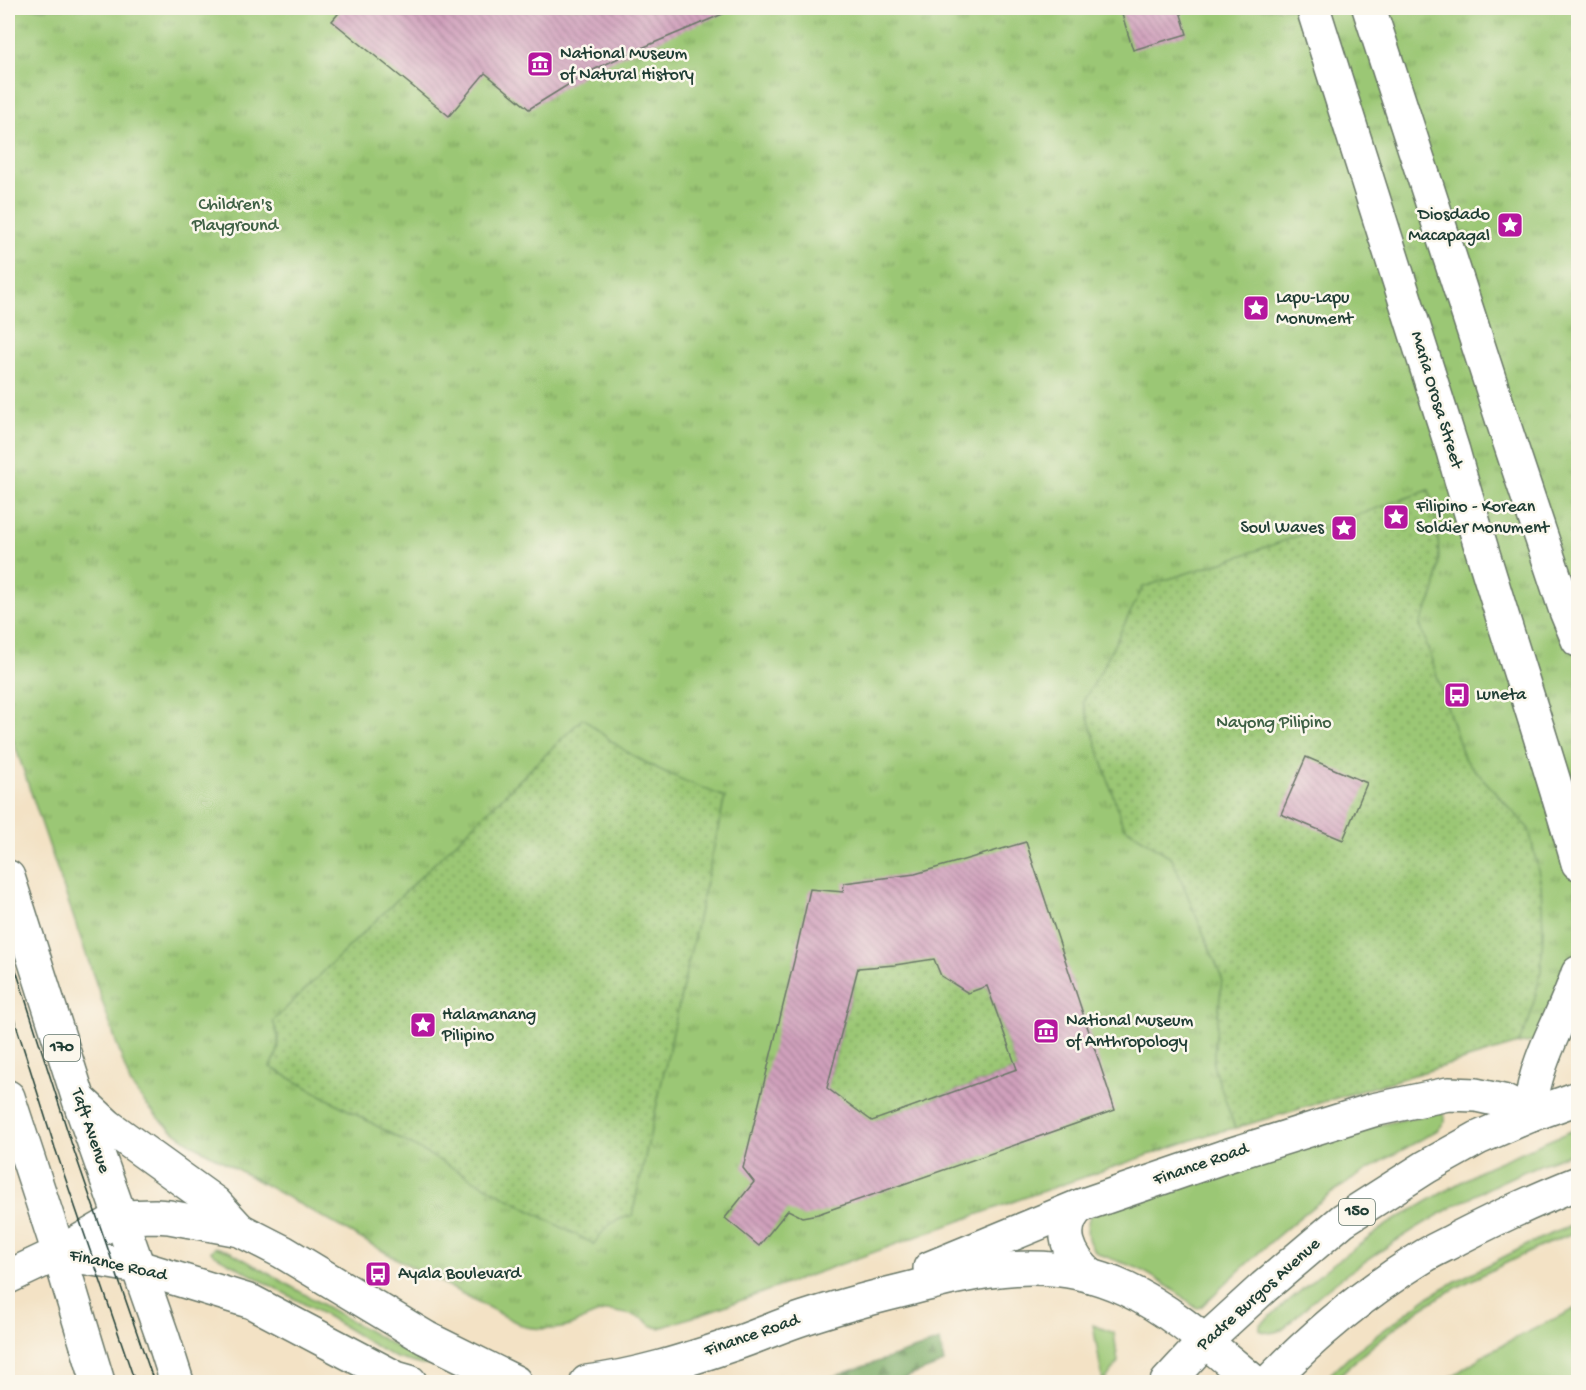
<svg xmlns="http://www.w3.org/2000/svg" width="1586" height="1390" font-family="'Gochi Hand',sans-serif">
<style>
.grass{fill:#9bc775;stroke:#5d8254;stroke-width:1.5}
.forest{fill:url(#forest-firs);stroke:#4e744d;stroke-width:1.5}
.park{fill:url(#park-tufts);stroke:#5d8254;stroke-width:1.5}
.garden{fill:url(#garden-dots);stroke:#5d8254;stroke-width:1.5}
.building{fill:url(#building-back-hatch);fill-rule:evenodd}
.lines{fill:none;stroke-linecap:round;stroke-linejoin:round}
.secondary-casing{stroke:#697767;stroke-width:36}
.primary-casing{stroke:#697767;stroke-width:36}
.secondary{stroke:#fff;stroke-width:33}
.primary{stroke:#fff;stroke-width:33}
.tram{stroke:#1f3d34;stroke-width:1.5}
.labels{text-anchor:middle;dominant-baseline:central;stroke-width:5;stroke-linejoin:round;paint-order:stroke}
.shield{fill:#fbf7ec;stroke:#61756b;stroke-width:1.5}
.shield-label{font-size:16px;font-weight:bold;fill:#1f3d34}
.poi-label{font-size:18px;fill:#1f3d34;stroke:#fbf7ec;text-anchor:start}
.park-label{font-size:18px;fill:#3e6044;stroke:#fbf7ec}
.street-label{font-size:18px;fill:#1f3d34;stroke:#fbf7ec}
</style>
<defs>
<pattern id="forest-firs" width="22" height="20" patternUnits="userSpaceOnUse" patternTransform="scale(1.5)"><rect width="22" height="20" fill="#7cac66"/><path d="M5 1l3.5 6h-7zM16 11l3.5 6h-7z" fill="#658d55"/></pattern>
<pattern id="park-tufts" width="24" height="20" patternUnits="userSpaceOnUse" patternTransform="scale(1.5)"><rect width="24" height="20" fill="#9bc775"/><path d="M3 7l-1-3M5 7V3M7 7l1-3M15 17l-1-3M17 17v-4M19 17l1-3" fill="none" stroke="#7ea361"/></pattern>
<pattern id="garden-dots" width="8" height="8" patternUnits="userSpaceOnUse" patternTransform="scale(1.5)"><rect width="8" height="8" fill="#9bc775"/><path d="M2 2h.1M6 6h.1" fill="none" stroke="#7ea361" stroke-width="1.8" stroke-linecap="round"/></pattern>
<pattern id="building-back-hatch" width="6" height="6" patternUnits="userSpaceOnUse" patternTransform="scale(1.5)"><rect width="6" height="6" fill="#d0a0bc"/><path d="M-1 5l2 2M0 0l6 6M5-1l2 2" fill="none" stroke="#a8849a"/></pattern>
</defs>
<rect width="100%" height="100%" fill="#fbf7ec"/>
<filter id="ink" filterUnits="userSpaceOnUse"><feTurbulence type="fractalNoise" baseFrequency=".0167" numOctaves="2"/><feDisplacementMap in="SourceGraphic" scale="12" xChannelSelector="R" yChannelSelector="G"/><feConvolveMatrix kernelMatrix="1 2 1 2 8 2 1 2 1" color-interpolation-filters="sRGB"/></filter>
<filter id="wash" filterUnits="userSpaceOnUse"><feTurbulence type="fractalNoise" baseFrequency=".008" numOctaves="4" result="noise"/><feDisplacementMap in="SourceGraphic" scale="24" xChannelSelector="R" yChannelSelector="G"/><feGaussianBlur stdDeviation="1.35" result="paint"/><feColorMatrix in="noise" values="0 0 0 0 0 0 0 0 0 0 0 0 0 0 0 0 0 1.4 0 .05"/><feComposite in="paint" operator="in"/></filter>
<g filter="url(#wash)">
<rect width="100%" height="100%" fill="#f3e2c5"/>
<g class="grass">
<path d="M1440,1112L1445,1116V1121L1439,1129C1409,1147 1377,1163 1348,1182C1294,1217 1247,1263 1201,1307L1198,1308C1190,1305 1185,1299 1179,1294C1166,1285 1153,1276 1139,1269C1129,1264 1099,1256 1095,1251C1085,1240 1086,1228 1090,1215L1272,1147Z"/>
<path d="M1578,1128V1151C1492,1179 1415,1226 1341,1278C1326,1289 1312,1301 1299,1314C1293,1319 1288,1325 1282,1329C1275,1333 1267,1334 1260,1330V1325L1326,1269L1388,1224L1487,1167Z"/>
<path d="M1578,1223V1231C1551,1241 1525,1254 1498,1267C1476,1278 1454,1288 1433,1301C1396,1324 1363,1353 1332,1382H1322L1349,1356L1428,1297L1456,1281L1541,1238Z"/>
<path d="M215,1247L231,1252L400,1349L428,1359V1365H422L396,1358L383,1351L328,1317L215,1255L211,1251Z"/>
<path d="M1578,1307V1382H1443L1492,1350Z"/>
<path d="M1093,1325L1114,1333L1118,1362L1104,1382H1103Z"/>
</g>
<path class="forest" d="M940,1341L944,1363L894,1382H817Z"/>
<path class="park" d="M8,8H1578V1035L1518,1044L1235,1128L1213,1133L1026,1197L742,1300L660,1328C651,1327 651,1324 644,1319C640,1317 612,1310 607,1311C595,1313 583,1320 572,1325C557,1331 540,1329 525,1327L399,1260L192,1144C165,1127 148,1109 130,1083L8,725Z"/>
<g class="garden">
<path d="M1429,490C1438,522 1443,555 1435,589C1432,601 1425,613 1420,624L1464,758L1529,829L1541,884L1543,930L1541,972L1529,1021L1518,1044L1235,1128L1213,1065L1222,978L1172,858L1123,826L1083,702L1102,669L1143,587L1235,558Z"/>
<path d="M583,718C597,730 612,742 627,752C658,771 692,784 725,797L632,1216C612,1219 605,1227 594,1244L540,1216L270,1067C282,1049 280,1040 273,1021Z"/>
<path d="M933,956L968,992L987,986L1017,1069L854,1128L822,1107L858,968L895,965Z"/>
</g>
<g id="blocks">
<g class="building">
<path d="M343,8H737L625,55L587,73L529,109L485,73L449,116L332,21Z"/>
<path d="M1120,8H1179L1187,34L1133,50Z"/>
<path d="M1306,757L1367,783L1343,840L1281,814Z"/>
<path d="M1026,842L1115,1110L818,1214L802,1217L788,1210L759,1246L725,1218L754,1182L743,1168L794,961L810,889L843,892L844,883L915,874ZM934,959L941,976L968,993L987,986L1017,1069L872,1121L827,1088L858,968L895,965Z"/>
</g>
</g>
</g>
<g filter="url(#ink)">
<use href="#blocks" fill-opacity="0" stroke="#697767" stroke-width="1.5"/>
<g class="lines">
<defs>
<g id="secondary">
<path d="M1313,8L1453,451C1491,589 1539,725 1578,863"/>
<path d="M1369,8L1507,434L1566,611L1578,640"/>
<path d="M1080,1206C1055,1228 1069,1257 1091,1276"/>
<path d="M59,1253L138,1267L252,1302L396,1378L410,1382"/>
<path d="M930,1268L1080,1206L1223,1157L1373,1110L1448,1094L1476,1095L1503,1101L1531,1115"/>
<path d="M8,1277L59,1253L121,1217L155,1216L169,1217L240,1230L283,1252L426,1338L515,1382"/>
<path d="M587,1382C636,1376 684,1361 731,1345C756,1337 779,1326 804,1318C837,1307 871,1298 904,1290C981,1270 1050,1253 1126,1289C1173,1311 1214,1349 1254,1382"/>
</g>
<g id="primary">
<path d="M8,877L79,1100L163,1338L177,1382"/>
<path d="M8,1097L59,1253L98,1382"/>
<path d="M81,1101L108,1126L215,1203L240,1230"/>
<path d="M1531,1115C1532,1105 1532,1093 1535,1083C1544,1045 1566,1011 1578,973"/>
<path d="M1167,1382L1205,1341L1264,1287L1343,1220L1426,1167L1478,1138L1531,1115L1578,1098"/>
<path d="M1269,1382C1314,1335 1366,1292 1421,1258C1433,1250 1446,1245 1458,1238C1497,1218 1537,1199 1578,1183"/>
</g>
</defs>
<use href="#secondary" class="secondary-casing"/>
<use href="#primary" class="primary-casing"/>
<use href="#secondary" class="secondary"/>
<use href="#primary" class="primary"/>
<g class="tram">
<path d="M8,945L71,1142L154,1382"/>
<path d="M8,999L55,1148L135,1382"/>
</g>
</g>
</g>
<defs>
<symbol id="museum-square" viewBox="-11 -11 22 22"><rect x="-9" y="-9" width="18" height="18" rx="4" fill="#b5179e" stroke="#fbf7ec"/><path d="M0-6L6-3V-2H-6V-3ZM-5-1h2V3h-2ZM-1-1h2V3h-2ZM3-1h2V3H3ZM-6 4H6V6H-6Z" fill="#fff"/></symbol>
<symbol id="sight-square" viewBox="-11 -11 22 22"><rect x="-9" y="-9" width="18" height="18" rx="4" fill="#b5179e" stroke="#fbf7ec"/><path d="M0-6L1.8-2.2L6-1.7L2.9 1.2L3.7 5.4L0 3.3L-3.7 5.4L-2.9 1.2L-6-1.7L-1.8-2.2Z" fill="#fff"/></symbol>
<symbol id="bus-square" viewBox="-11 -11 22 22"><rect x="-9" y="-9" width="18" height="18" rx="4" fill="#b5179e" stroke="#fbf7ec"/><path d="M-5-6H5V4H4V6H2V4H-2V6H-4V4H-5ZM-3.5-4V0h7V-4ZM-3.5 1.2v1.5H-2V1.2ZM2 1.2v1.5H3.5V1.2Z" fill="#fff"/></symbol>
</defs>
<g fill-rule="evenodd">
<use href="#museum-square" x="525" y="49" width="30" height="30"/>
<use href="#sight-square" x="1495" y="210" width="30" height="30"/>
<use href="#sight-square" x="1241" y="293" width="30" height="30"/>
<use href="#sight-square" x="1381" y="502" width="30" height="30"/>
<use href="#sight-square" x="1329" y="513" width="30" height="30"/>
<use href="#bus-square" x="1442" y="680" width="30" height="30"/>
<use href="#sight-square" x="408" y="1010" width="30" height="30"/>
<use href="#museum-square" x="1031" y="1016" width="30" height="30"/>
<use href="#bus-square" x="363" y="1259" width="30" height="30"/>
</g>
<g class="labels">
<g class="shield">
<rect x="44" y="1035" width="36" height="26" rx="4.5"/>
<rect x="1339" y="1199" width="36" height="26" rx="4.5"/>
</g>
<g class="shield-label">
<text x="62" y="1048">170</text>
<text x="1357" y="1212">150</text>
</g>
<g class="poi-label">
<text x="560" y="54">National Museum<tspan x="560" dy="21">of Natural History</tspan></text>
<text x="1490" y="215" text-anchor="end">Diosdado<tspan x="1490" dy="21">Macapagal</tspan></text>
<text x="1276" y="298">Lapu-Lapu<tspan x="1276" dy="21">Monument</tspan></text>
<text x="1416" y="507">Filipino - Korean<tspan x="1416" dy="21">Soldier Monument</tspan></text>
<text x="1324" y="528" text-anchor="end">Soul Waves</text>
<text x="1476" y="695">Luneta</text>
<text x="442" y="1015">Halamanang<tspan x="442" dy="21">Pilipino</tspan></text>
<text x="1066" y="1021">National Museum<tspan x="1066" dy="21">of Anthropology</tspan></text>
<text x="398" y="1274">Ayala Boulevard</text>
</g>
<g class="park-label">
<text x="235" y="205">Children's<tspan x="235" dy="21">Playground</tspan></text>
<text x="1274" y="723">Nayong Pilipino</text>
</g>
<g class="street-label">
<text transform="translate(1436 400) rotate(73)">Maria Orosa Street</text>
<text transform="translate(90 1131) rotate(71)">Taft Avenue</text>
<text transform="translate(1201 1165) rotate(-19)">Finance Road</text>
<text transform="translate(118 1266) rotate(12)">Finance Road</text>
<text transform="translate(1259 1295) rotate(-42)">Padre Burgos Avenue</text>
<text transform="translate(752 1336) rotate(-19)">Finance Road</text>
</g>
</g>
<rect width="1586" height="1390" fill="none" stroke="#fbf7ec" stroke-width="30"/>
</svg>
